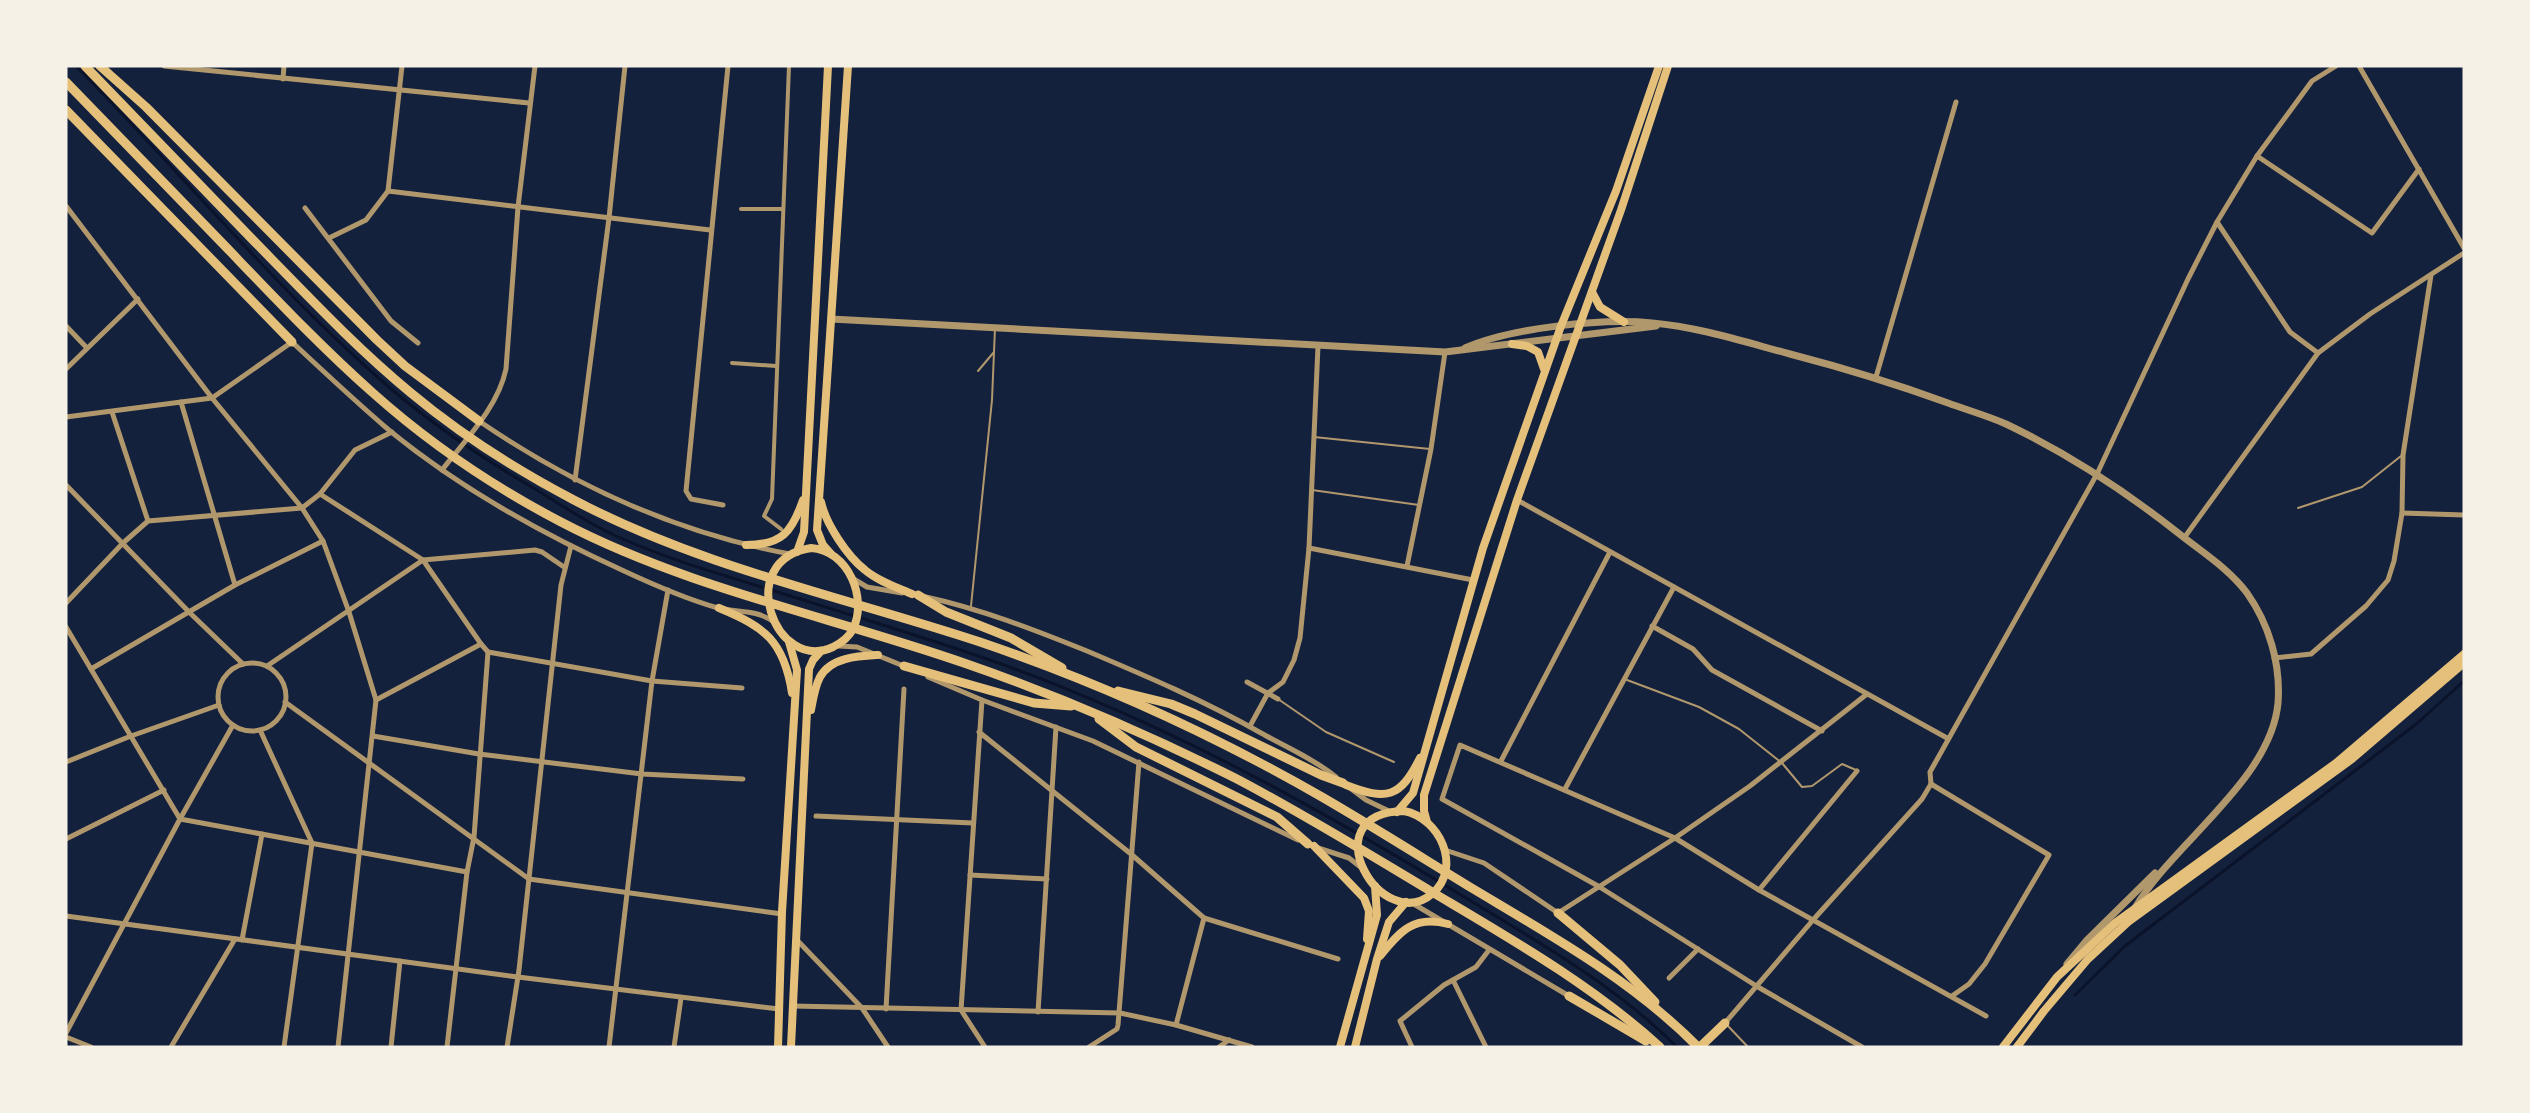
<svg xmlns="http://www.w3.org/2000/svg" width="2530" height="1113" font-family="'Work Sans',sans-serif">
<style>
.lines{fill:none;stroke-linecap:round;stroke-linejoin:round}
.stream{stroke:#0b132b;stroke-width:3}
.service{stroke:#b1986c;stroke-width:2}
.pedestrian{stroke:#b1986c;stroke-width:4}
.minor{stroke:#b1986c;stroke-width:5}
.tertiary{stroke:#b1986c;stroke-width:7}
.secondary{stroke:#e5c07b;stroke-width:8}
.primary{stroke:#e5c07b;stroke-width:8}
.trunk{stroke:#e5c07b;stroke-width:9}
</style>
<rect width="100%" height="100%" fill="#14213d"/>
<g class="lines">
<g class="stream">
<path d="M76,66C179,170 272,285 383,382C431,424 485,460 540,492C564,507 588,523 614,535C664,558 716,573 768,589C841,612 915,634 987,659C1157,718 1314,805 1466,898C1540,943 1616,986 1677,1047"/>
<path d="M2075,995L2125,946L2415,725L2464,681"/>
</g>
<g class="service">
<path d="M978,371L994,352"/>
<path d="M1314,437L1430,449"/>
<path d="M1312,490L1419,505"/>
<path d="M2298,508L2362,487L2401,456"/>
<path d="M971,606L992,400L995,328"/>
<path d="M1627,680L1699,707L1739,729L1782,763L1802,787L1812,786L1842,764L1856,770"/>
<path d="M1278,699L1326,732L1394,762"/>
<path d="M1727,1025L1748,1047"/>
</g>
<g class="pedestrian">
<path d="M741,209H783"/>
<path d="M732,363L776,366"/>
<path d="M781,529L764,516L772,499L789,66"/>
</g>
<g class="minor">
<path d="M164,66L529,103"/>
<path d="M2359,66L2464,248"/>
<path d="M283,79L284,66"/>
<path d="M2257,156L2372,233L2419,169"/>
<path d="M388,191L710,230"/>
<path d="M66,206L212,398L302,508L323,541L349,612L376,700L338,1047"/>
<path d="M305,208L391,321L418,343"/>
<path d="M329,238L366,220L388,191L402,66"/>
<path d="M66,326L87,348"/>
<path d="M2318,353L2290,332L2217,222L2257,156L2312,81L2336,66"/>
<path d="M66,369L138,299"/>
<path d="M1876,377L1956,102"/>
<path d="M181,402L235,585"/>
<path d="M112,412L148,521"/>
<path d="M66,417L212,398L292,342C324,372 356,402 390,431C460,488 542,534 624,571C654,585 686,599 718,608C739,613 756,609 774,622"/>
<path d="M479,421C574,486 677,533 790,554"/>
<path d="M442,470C466,439 498,407 506,369L518,207L535,66"/>
<path d="M575,480L609,218L625,66"/>
<path d="M66,485L189,612L243,664"/>
<path d="M320,494L423,560L481,644"/>
<path d="M1517,500L1947,738"/>
<path d="M723,505L691,499L686,491L728,66"/>
<path d="M2402,513L2464,515"/>
<path d="M2184,538L2318,353L2370,314L2464,253"/>
<path d="M1309,548L1473,580"/>
<path d="M1407,566L1431,449L1445,352"/>
<path d="M852,578L867,587L902,593"/>
<path d="M926,597C981,609 1035,630 1087,651C1146,676 1205,701 1261,733C1286,747 1314,759 1336,777"/>
<path d="M66,603L123,543L148,521L302,508L320,494L355,450L392,432"/>
<path d="M1652,626L1693,649L1712,670L1822,731"/>
<path d="M66,627L180,819L467,872"/>
<path d="M839,646L857,647L906,667"/>
<path d="M2274,658L2311,654L2366,606L2388,580L2394,561L2402,513L2403,455L2431,275"/>
<circle cx="252" cy="697" r="34"/>
<path d="M267,666L423,560L535,550L542,552L564,567"/>
<path d="M91,669L235,585L323,541"/>
<path d="M928,677L982,700L1093,741L1298,840"/>
<path d="M1247,682L1278,699"/>
<path d="M376,700L481,644L488,652L652,681L742,688"/>
<path d="M982,700L961,1010L985,1047"/>
<path d="M285,702L529,879L782,914"/>
<path d="M1250,726L1268,693L1283,682L1294,660L1300,638L1309,548L1318,346"/>
<path d="M260,730L312,843L284,1047"/>
<path d="M979,732L1131,854L1204,918L1338,959"/>
<path d="M373,736L479,754L642,774L743,779"/>
<path d="M1501,761L1610,552"/>
<path d="M66,762L131,736L219,705"/>
<path d="M1931,784L2049,855L1985,964L1969,984L1952,996"/>
<path d="M1350,788L1366,800L1391,812"/>
<path d="M1565,789L1674,587"/>
<path d="M816,816L973,823"/>
<path d="M66,839L164,790"/>
<path d="M1315,847L1349,858L1363,869"/>
<path d="M1445,850L1484,863L1558,913L1675,838L1750,786L1867,694"/>
<path d="M970,875L1047,879"/>
<path d="M1759,890L1857,771"/>
<path d="M1412,903L1569,996"/>
<path d="M66,916L518,977L779,1009"/>
<path d="M796,939L862,1008L888,1047"/>
<path d="M242,940L262,834"/>
<path d="M1669,978L1698,949"/>
<path d="M1453,980L1486,1047"/>
<path d="M792,1006L1120,1013L1176,1025L1252,1047"/>
<path d="M886,1009L904,689"/>
<path d="M1038,1012L1056,727"/>
<path d="M1725,1023L1813,920L1922,799L1931,784L1930,772L2097,474L2188,279L2217,222"/>
<path d="M1176,1025L1204,918"/>
<path d="M66,1033L180,819L233,725"/>
<path d="M66,1037L91,1047"/>
<path d="M171,1047L235,939"/>
<path d="M391,1047L400,961"/>
<path d="M447,1047L467,872L474,837L488,652"/>
<path d="M507,1047L519,970L561,585L571,546"/>
<path d="M609,1047L652,681L668,590"/>
<path d="M674,1047L681,998"/>
<path d="M1089,1047L1117,1029L1118,1025L1139,762"/>
<path d="M1219,1047L1229,1040"/>
<path d="M1412,1047L1400,1021L1444,985L1476,967L1489,950"/>
<path d="M1862,1047L1758,987L1598,886L1442,799L1460,745L1675,838L1759,890L1986,1016"/>
</g>
<g class="tertiary">
<path d="M831,319L1445,352L1656,326"/>
<path d="M1465,348C1510,328 1602,318 1652,323C1699,327 1745,342 1790,354C1844,368 1896,384 1948,403C1967,410 1988,416 2006,424C2069,454 2128,493 2182,536C2205,554 2230,570 2247,593C2269,624 2281,664 2278,703C2271,780 2173,843 2135,908"/>
<path d="M2067,964L2087,940L2155,873"/>
</g>
<g class="secondary">
<path d="M1592,292L1600,307L1624,322"/>
<path d="M1512,344L1527,346L1538,352L1544,369"/>
<path d="M1346,785C1387,801 1400,798 1420,758"/>
<path d="M1404,811C1440,818 1462,867 1433,893C1382,938 1309,813 1404,811Z"/>
<path d="M1397,812L1413,793L1483,548L1561,326L1616,191L1659,66"/>
<path d="M1427,822L1424,811V795L1517,500L1621,210L1668,66"/>
<path d="M1314,846L1364,898L1369,911L1367,939"/>
<path d="M1380,956C1400,931 1414,915 1448,924"/>
<path d="M1340,1047L1377,915L1375,886"/>
<path d="M1355,1047L1377,959L1389,922L1406,902"/>
<path d="M2003,1047L2057,977L2115,923L2336,763L2464,654"/>
<path d="M2017,1047L2044,1011L2088,959L2128,922L2352,759L2464,663"/>
</g>
<g class="primary">
<path d="M821,502C826,524 847,556 865,570C878,581 896,587 912,594"/>
<path d="M746,545C782,545 792,532 803,500"/>
<path d="M811,548C848,550 868,598 853,629C849,637 841,643 833,647C775,674 733,560 811,548Z"/>
<path d="M797,552L804,532L828,66"/>
<path d="M831,554L823,545L817,530L848,66"/>
<path d="M719,608C765,627 784,641 792,693"/>
<path d="M811,710C813,699 815,686 820,677C831,657 859,656 878,655"/>
<path d="M778,1047L782,912L797,670L789,642"/>
<path d="M791,1047L809,669L813,660L821,651"/>
</g>
<g class="trunk">
<path d="M85,66C141,124 196,181 252,239C304,292 354,346 411,393C460,434 515,469 572,499C700,567 844,597 980,642C1098,682 1214,735 1322,797C1372,826 1421,857 1470,887C1550,935 1632,980 1698,1047"/>
<path d="M100,66L146,107L377,340L405,366L479,421"/>
<path d="M66,82C119,136 172,191 225,246C273,296 321,347 373,393C429,443 494,487 561,522C687,588 829,616 964,663C1057,695 1147,734 1235,778C1302,813 1367,853 1432,892C1511,939 1592,985 1660,1047"/>
<path d="M66,110L292,342"/>
<path d="M918,595L946,612L1011,638L1062,668"/>
<path d="M904,666L1034,703L1071,706"/>
<path d="M1118,691L1171,704L1195,714L1321,775L1343,783"/>
<path d="M1099,719L1136,747L1277,817L1308,844"/>
<path d="M1558,913L1620,965L1655,1002"/>
<path d="M1569,996L1646,1041"/>
<path d="M1700,1047L1725,1023"/>
</g>
</g>
<rect width="2530" height="1113" fill="none" stroke="#f6f1e7" stroke-width="135"/>
</svg>
